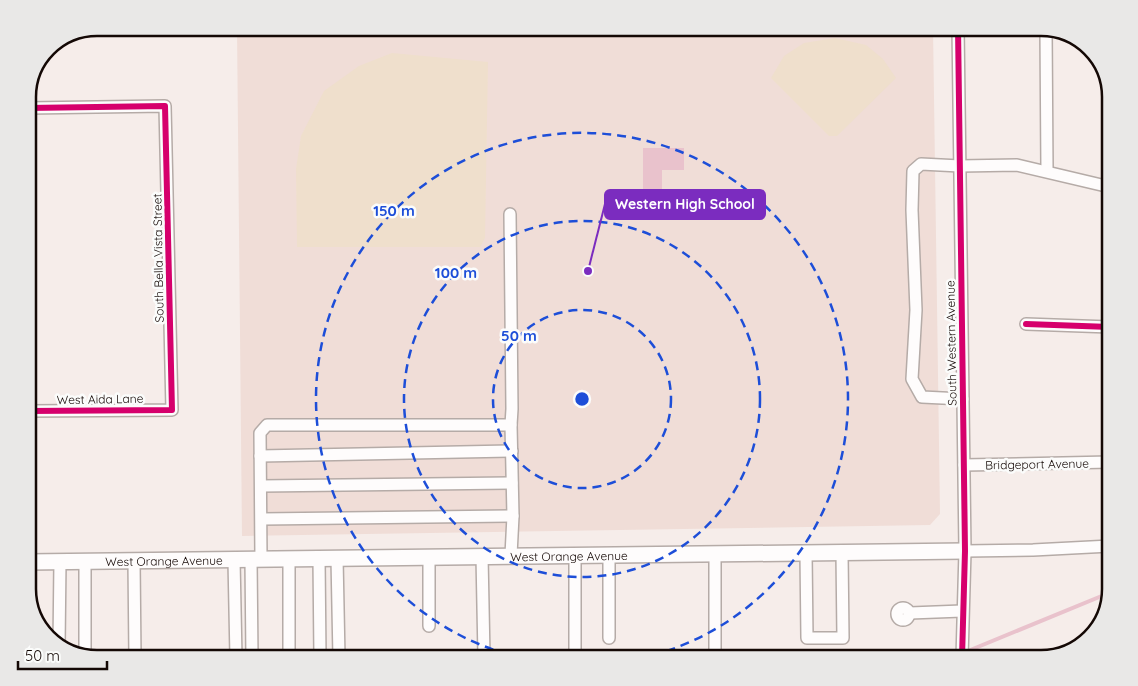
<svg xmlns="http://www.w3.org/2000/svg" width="1138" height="686" font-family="Quicksand,sans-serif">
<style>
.built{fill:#f0ddd7}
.green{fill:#efdfcc}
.water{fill:#e9c2cc}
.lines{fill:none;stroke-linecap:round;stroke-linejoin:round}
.stream{stroke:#e9c2cc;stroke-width:4}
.minor-casing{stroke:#b5aba7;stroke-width:14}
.major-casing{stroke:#b5aba7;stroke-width:18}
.minor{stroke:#fefcfc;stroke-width:11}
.major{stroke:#fefcfc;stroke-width:15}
.cycleway-casing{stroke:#fbfcfb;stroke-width:9}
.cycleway{stroke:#d6006c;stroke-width:6}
.ring{fill:none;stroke:#1d4ed8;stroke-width:2.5;stroke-dasharray:9 6}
.labels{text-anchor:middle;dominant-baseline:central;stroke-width:5;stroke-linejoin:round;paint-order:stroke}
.street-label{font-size:12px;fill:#140805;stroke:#fbfcfb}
.rim{fill:none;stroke:#140805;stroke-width:2.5}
.centre{fill:#1d4ed8;stroke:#fbfcfb;stroke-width:2.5}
.ring-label{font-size:15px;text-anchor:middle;font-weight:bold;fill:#1d4ed8;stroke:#fbfcfb;stroke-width:5;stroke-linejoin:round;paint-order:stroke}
.leader{fill:none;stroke:#7b2cbf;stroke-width:2}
.callout-dot{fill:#7b2cbf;stroke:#fbfcfb;stroke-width:2}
.callout{fill:#7b2cbf;stroke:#7b2cbf;stroke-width:2}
.callout-label{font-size:14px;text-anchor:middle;font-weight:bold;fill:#fff}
</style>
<rect width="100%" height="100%" fill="#f6edea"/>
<path class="built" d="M237,28H933L940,514L930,525L242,536Z"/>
<g class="green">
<path d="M835,38L866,45L883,59L896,78L837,136H829L771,78L784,56L804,43Z"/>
<path d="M392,53L488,62L485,238L480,247H297L296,169L301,136L324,91L359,66Z"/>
</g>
<path class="water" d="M643,148H684V170H662V192H643Z"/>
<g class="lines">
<path class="stream" d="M951,658L1109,593"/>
<defs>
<g id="minor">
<path d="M958,27L965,551L962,658"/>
<path d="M1046,29L1047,171"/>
<path d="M28,108L165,106L172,410L28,411"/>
<path d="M510,214L512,409L511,425"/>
<path d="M1026,324L1110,327"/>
<path d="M963,399L922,397L912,379L916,310L912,210L913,171L921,164L960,166L1017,165L1110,187"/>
<path d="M260,456L512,451"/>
<path d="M964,465L1110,462"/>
<path d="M261,486L512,483"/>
<path d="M262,519L513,516"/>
<path d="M965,551L1033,550L1110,546"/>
<path d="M806,553L807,638H843L842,553"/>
<path d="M715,554V658"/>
<path d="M575,555V658"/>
<path d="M609,555V638"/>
<path d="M429,556V626"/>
<path d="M482,556L484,657"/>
<path d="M319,558L320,658"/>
<path d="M337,558L339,658"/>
<path d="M261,559L260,433L267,425H511L513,516L511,555"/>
<path d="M289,559V658"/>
<path d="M234,560L236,658"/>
<path d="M251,560L252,658"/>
<path d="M85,561V655"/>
<path d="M134,561L135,658"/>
<circle cx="903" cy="614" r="6"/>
<path d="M910,613L962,611"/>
<path d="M59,646L60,561"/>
<path d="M458,658L509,656"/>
</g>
<g id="major">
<path id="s1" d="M28,562L965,551"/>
</g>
</defs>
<use href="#minor" class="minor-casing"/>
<use href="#major" class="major-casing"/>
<use href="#minor" class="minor"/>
<use href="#major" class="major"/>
<defs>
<g id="cycleway">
<path d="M958,27L965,551L962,658"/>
<path d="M28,108L165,106L172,410L28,411"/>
<path d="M1026,324L1110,327"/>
</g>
</defs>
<use href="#cycleway" class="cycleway-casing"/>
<use href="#cycleway" class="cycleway"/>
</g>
<g class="ring">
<circle cx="582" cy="399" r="89"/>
<circle cx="582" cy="399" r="178"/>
<path d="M522 658A266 266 0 1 1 642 658"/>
</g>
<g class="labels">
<g class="street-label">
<text transform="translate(158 258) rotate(-91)">South Bella Vista Street</text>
<text transform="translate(951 343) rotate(-91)">South Western Avenue</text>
<text transform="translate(100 399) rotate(-1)">West Aida Lane</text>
<text transform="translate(1037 464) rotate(-1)">Bridgeport Avenue</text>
<text stroke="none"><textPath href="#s1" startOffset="541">West Orange Avenue</textPath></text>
<text stroke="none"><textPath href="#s1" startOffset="136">West Orange Avenue</textPath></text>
</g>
</g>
<path d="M0 0H1138V686H0ZM97 36H1041A61 61 0 0 1 1102 97V589A61 61 0 0 1 1041 650H97A61 61 0 0 1 36 589V97A61 61 0 0 1 97 36Z" fill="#e9e8e7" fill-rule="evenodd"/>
<path class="rim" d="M97 36H1041A61 61 0 0 1 1102 97V589A61 61 0 0 1 1041 650H97A61 61 0 0 1 36 589V97A61 61 0 0 1 97 36Z"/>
<circle cx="582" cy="399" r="8" class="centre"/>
<g class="ring-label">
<text x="394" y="216">150 m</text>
<text x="456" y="278">100 m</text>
<text x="519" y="341">50 m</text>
</g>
<path class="leader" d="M588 271L605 204"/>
<circle class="callout-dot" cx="588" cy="271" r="5"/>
<rect class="callout" x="605" y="190" width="160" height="29" rx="5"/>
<g class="callout-label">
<text x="685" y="209">Western High School</text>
</g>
<path d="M18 661v8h89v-8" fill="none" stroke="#140805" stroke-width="2.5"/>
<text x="25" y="661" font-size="15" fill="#140805" stroke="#fbfcfb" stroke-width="4" paint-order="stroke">50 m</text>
</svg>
